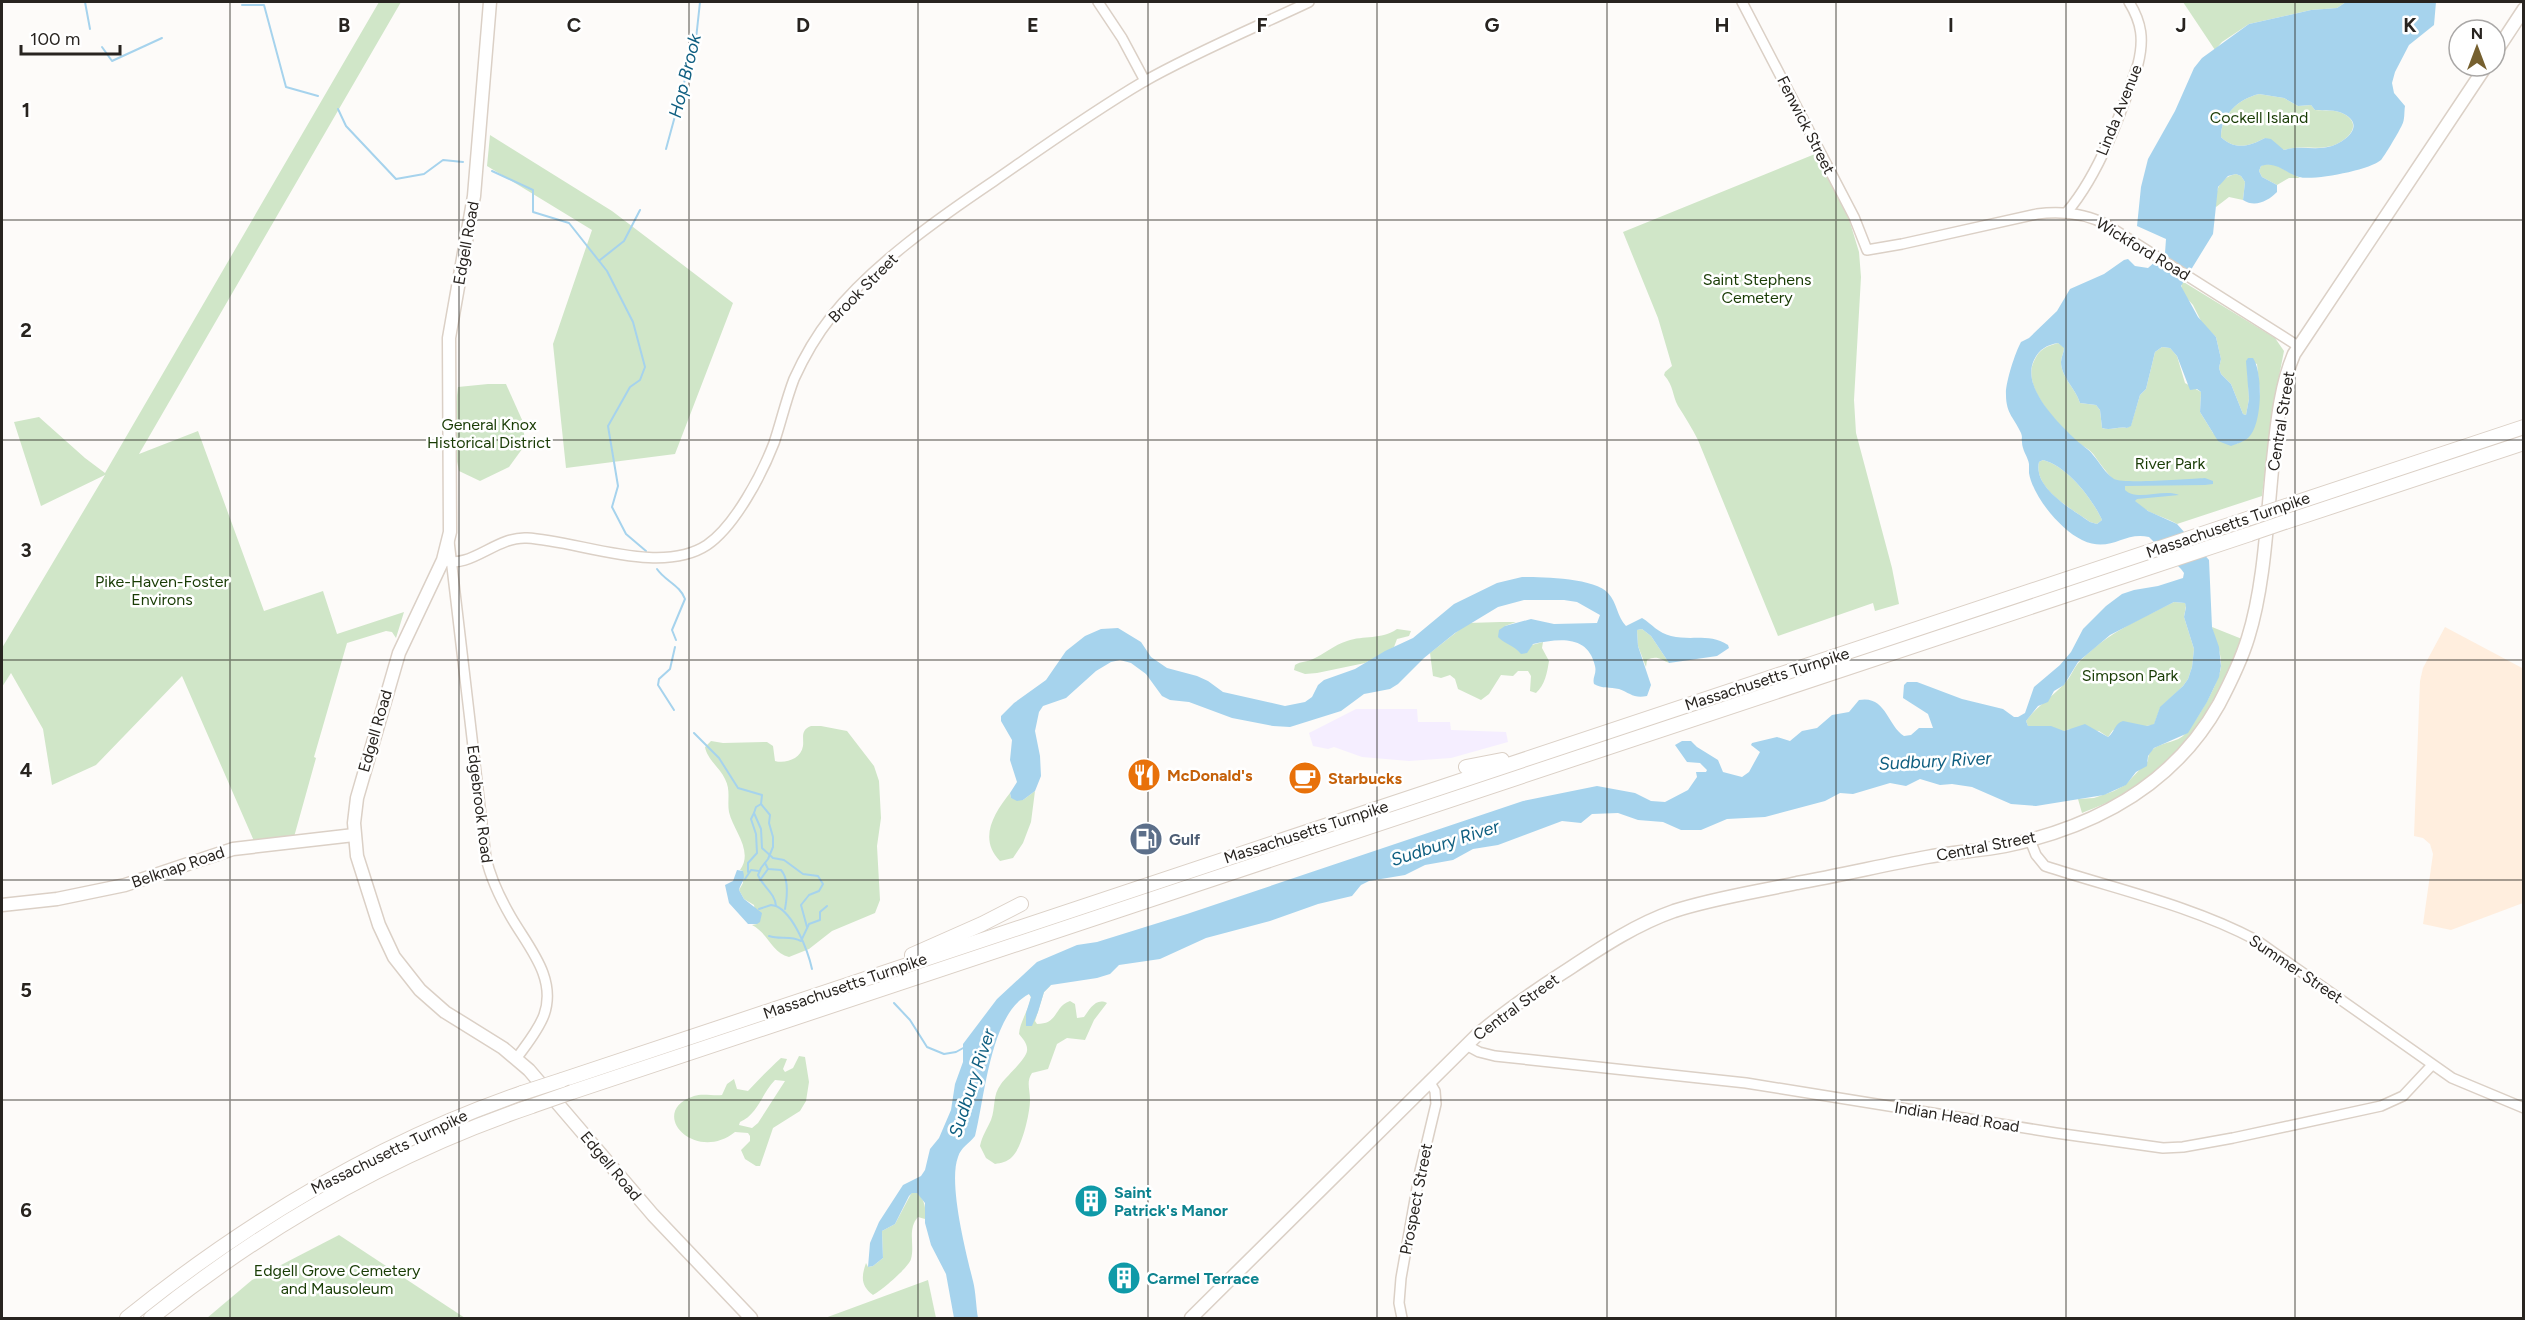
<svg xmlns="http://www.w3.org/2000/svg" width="2525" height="1320" font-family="Figtree,sans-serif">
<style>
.industrial{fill:#f5eeff}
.built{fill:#ffeede}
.green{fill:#d0e6c8;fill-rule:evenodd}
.water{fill:#a6d3ed;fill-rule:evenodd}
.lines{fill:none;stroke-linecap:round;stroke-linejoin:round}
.stream{stroke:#a6d3ed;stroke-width:2}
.minor-casing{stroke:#dbd0c6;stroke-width:12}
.major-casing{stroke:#dbd0c6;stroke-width:15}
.highway-casing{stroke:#dbd0c6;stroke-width:16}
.minor{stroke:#fff;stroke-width:9}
.major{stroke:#fff;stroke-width:12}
.highway{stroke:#fff;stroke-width:14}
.highway-bridge-casing{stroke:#dbd0c6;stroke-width:16;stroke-linecap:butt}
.highway-bridge{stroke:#fff;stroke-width:14}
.grid{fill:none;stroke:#282420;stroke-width:1.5;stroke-opacity:0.55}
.labels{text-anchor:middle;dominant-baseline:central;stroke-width:5;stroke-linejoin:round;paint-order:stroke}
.street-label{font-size:16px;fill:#282420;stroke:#fff}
.park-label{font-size:16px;fill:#193c05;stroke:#fff}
.food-label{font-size:16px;font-weight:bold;fill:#c56008;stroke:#fff;text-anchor:start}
.service-label{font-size:16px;font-weight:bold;fill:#4e5e75;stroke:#fff;text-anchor:start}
.culture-label{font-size:16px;font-weight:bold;fill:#0d838f;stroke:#fff;text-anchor:start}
.water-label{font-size:18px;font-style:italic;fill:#0f5f81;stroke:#fff}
.grid-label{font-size:20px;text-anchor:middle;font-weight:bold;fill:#282420;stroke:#fff;stroke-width:5;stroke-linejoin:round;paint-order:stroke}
</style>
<rect width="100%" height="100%" fill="#fdfbf9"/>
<path class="industrial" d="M1356,709H1417L1418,722H1450L1451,730L1506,732L1508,742L1451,758L1409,761L1362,757L1334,747L1328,749L1313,746L1309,733Z"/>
<path class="built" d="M2445,627L2524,669L2523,903L2451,930L2423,924L2433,854L2430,844L2423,838L2414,836L2420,681L2423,668Z"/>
<g class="green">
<path d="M379,2H401L139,454L198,431L264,611L323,591L337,634L404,612L396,638L392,632L386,631L347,643L314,757L316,758L294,837L254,841L182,676L96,765L52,785L43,729L11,673L2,687V648L105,475L41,506L14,422L39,417L85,458L105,473Z"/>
<path d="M2183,2H2346L2337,8L2311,10L2249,24L2222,42L2215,50Z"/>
<path d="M2259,94L2284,98L2298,106L2311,105L2315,110C2324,111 2336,109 2344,114C2364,125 2347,141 2332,146C2316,150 2300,145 2284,150L2265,138C2250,146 2235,151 2221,137C2221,115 2238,99 2259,94Z"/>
<path d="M490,135L612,211L733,303L675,454L566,468L553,344L592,230L487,166Z"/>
<path d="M1815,154L1849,219L1859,252L1861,277L1854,400L1856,433L1892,568L1899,604L1875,611L1873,603L1778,636L1698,440C1692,428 1685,417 1678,406C1672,395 1674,386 1664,375L1665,372L1672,366L1658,318L1623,232Z"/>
<path d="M2265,164L2276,165L2300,178H2289L2277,185L2262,177L2259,171L2261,166Z"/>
<path d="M2236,174L2241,176L2245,182L2243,200L2229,197L2216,207C2215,190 2219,178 2236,174Z"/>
<path d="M2182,281L2275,338L2284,351L2273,407L2262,496L2177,524C2165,517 2152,515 2140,506C2123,492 2106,473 2094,455C2090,449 2082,446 2076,441C2058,424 2021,387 2034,361C2039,349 2047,346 2058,343L2064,347C2064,353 2061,357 2061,362C2061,377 2076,389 2080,403L2096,405L2100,410L2102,428C2112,431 2118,426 2127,428L2131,425L2140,395L2146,389L2155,352L2162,347L2170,348L2177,356L2185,383L2201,392L2200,412L2213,433L2236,444L2247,439L2260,393L2257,364L2247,361L2249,399L2246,415L2243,414L2231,384L2221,374L2219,368L2221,359L2216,337L2202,323L2193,305L2184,295L2181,290Z"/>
<path d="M488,384H506L523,422L525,445L509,467L480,481L459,471C452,442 454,416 458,387Z"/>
<path d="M2043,460C2067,466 2092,498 2102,520L2097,524L2090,522C2072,509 2033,489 2039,462Z"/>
<path d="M2174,602L2185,603L2186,606L2184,617L2194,649L2192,667L2188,679L2183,686L2160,708L2154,725L2113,730L2108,737L2099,731L2070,729L2064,731L2028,726L2026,721C2037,706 2052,697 2065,683C2071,677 2074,667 2080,661C2109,632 2138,620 2174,602Z"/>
<path d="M1500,622H1516L1505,626L1511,643L1517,649L1543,642L1542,648L1549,661C1547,673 1545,685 1536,693L1530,691L1531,676L1528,671H1518L1513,676L1501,675L1489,694L1481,700L1458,689L1455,679L1450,675L1441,678L1433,676L1430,653L1468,623Z"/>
<path d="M2212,627L2242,639C2221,700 2183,763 2124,794C2111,802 2096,807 2082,813L2078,799L2094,798L2114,791L2125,785L2148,761C2148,742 2172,745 2183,736C2195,725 2219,683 2221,667C2222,652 2215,641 2212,627Z"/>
<path d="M1397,629L1411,631L1409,636L1397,639L1394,647L1365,663L1317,673L1305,674L1294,670L1295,665C1301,661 1307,662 1313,659C1324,654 1334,645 1347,641C1364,635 1381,640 1397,629Z"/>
<path d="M1642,629L1651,636L1669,663C1661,659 1656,655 1647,660L1646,667L1638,646L1637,630Z"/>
<path d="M811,726H821L847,731L874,766L879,781L881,818L877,846L880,900L875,913L832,931L809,949L789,957C772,953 768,933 752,925L757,924L754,905L744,899L739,890L743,883V871L740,870C754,851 733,830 729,812C727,801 731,790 725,779C720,768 707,759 705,747L711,741L723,743L767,742L773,746L775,761C785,764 801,759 803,746C804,738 800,730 811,726Z"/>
<path d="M1035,791L1031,822L1023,843L1013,858L1000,861C978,839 994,813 1010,793L1011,798L1023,800Z"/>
<path d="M1051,985L1044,992L1035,1021L1037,1024C1059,1024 1054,1006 1070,1001L1075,1004L1077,1018L1084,1017C1089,1010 1096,997 1107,1003L1094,1020L1085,1040L1067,1038L1057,1044L1048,1069L1032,1073C1026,1082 1030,1089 1030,1100C1030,1113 1022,1148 1012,1157C1007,1162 1001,1163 995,1164L986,1158L980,1146C982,1136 987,1129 991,1120C996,1107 992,1096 1001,1084C1007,1076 1026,1059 1027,1051C1028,1044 1023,1039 1019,1034C1020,1021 1029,1010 1031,997L1029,994Z"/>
<path d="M799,1056L805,1057L809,1082L806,1101L800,1111L773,1128L760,1166H756L745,1159L741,1150L750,1141V1136L748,1133L735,1132C695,1164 646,1112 694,1096C702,1093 713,1096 722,1095L727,1084L734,1079L737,1089L748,1091C759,1079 769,1069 781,1058L787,1059L783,1069L785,1072L793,1068ZM775,1080L785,1081L758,1123L752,1128L739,1125L740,1122C758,1114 762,1093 775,1080Z"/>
<path d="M912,1192L917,1193C925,1200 926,1208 925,1219L918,1217C907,1229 915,1245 911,1259C909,1267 881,1291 873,1295C861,1286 861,1277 866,1263L868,1267L873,1266L883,1258L882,1231L895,1224Z"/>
<path d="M339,1235L465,1318H207L252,1280Z"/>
<path d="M928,1280L936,1318H825Z"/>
</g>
<g class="water">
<path d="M2346,2H2436L2434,25L2409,45L2395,72L2392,83L2394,93L2405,106C2404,112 2405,120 2402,125C2400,130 2384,157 2381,160C2370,170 2313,181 2299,177C2285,173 2277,161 2261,166L2259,171L2262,177L2277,185V192C2268,201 2255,208 2243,200L2245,182L2241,176L2236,174L2228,176L2218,187L2213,234L2181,286L2198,317L2216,337L2221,359L2219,368L2221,374L2231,384L2243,414L2246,415L2249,399L2246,361L2248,358H2253C2263,372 2263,427 2247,439C2243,442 2236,444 2231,446L2218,441L2200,412L2201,392L2197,389L2190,390L2177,356L2170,348L2162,347L2155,352L2146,389L2140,395L2131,426L2127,428C2118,426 2111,431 2102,428L2100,410L2096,405L2080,403C2076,389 2061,377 2061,362C2061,357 2064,353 2064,348L2058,343C2047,345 2039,349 2034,360C2021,387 2058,423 2076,440C2081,445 2089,449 2093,455C2100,463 2105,473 2114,479C2123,484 2190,479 2205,478L2213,481V484L2205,485L2125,486V490C2137,502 2163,488 2179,495L2137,499L2135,501L2148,511L2177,524L2209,560L2212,627L2219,647L2221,666L2219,677L2207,702L2188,733L2154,748L2148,756L2147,766L2136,772L2126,785L2104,795L2036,806L2011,804L1972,787L1952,784L1940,785L1920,779L1906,786L1890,783L1853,794L1840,793L1825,801L1765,817L1727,819L1701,830H1681L1663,822L1638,820L1618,813L1592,814L1581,823L1562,821L1498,845L1473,849L1453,860L1425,865L1405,875L1369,881L1361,885L1352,896L1318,904L1270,921L1206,938L1160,959L1119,965L1110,974L1097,978L1051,985L1044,992L1038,1012L1032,1026H1026V1013L1031,997L1029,994C990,1014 985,1097 975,1136C969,1144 961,1147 958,1157C948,1183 966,1253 973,1281C976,1293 976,1307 978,1318H954L946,1274L931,1245L925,1223V1203L917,1193H912L909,1196L895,1224L882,1231L883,1258L873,1266L868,1267L870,1243L879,1222L903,1185L921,1176L925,1170L930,1149L939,1138L951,1110L955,1084L963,1062V1044L997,999L1037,962L1077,945L1097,942L1187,914L1523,801L1597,786L1635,793L1651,801L1665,802L1688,790L1697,777L1696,772H1706L1707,770L1700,763L1687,762L1675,745L1682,741H1691L1697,747L1718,760L1723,772L1742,777L1749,772L1760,752L1751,745L1752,743L1777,737L1790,741L1802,731L1817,728L1832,715L1849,712L1859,700C1886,695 1887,725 1904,736L1911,735L1919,728H1933L1928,714L1903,698L1904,685L1907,682H1917L1962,699L2003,709L2014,717H2018L2025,713L2034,687L2060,665L2071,652L2083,629L2106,606L2122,594L2134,590L2158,586L2183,578L2184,573L2181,569L2149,537C2123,531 2111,554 2082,540C2061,530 2033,497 2029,473C2029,470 2029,467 2029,464C2028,457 2022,450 2022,442C2021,437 2023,439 2021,433C2015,419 2006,414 2006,395C2005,384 2015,353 2021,342L2029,338L2057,311L2070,289L2104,274L2124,260L2128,259L2135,266L2148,268L2165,253L2166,239L2137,226L2141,187L2148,159L2175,111L2194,68L2202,58L2249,24L2311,10L2337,8ZM2259,94L2284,98L2298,106L2311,105L2315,110C2324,111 2336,109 2344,114C2365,125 2347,141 2332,146C2316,151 2300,145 2284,150L2271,139L2265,138C2250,146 2235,151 2221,137C2221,115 2238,99 2259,94ZM2043,460C2067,466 2092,498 2102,520L2097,524L2090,522C2072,509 2033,488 2039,462ZM2174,602L2185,603L2186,607L2184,617L2194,649L2192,667L2188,679L2183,686L2160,707L2154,724L2147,726L2123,721C2114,724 2115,732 2108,737L2085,724L2064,731L2051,726H2028L2026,721L2038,706L2048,702L2054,691L2064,685L2078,662L2110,635Z"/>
<path d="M1522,577C1541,577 1596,578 1608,593C1617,602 1617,617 1626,626L1642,618C1652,624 1658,633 1671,636C1691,641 1709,633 1728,645L1729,648L1717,656L1669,663L1651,636L1642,629L1637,630L1638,646L1651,685L1647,696C1634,699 1630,693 1619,689C1610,687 1602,689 1594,684C1592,677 1597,674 1595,666C1588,634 1558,639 1533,644L1527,653L1521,654C1514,645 1504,644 1498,637L1499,630L1505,626L1531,619L1554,624L1597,623L1600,615L1577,602L1564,600H1524L1498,607L1455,633L1424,658L1398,684L1390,689L1364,694L1341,711L1290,727L1273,726L1232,718L1189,702L1170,700L1162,696L1146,674L1131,663L1120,660L1111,662L1096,671L1066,698L1043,706L1039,712L1035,731L1040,756L1041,776L1035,791L1023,800L1017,801L1011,798L1010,793L1017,782L1010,760L1012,740L1001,721V716L1014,703L1046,680L1066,651L1085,636L1101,629L1118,628L1141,642L1151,657L1167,668L1197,676L1208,681L1223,692L1285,706L1305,702L1312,697L1318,685L1324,680L1355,669L1385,651L1413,638L1454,604L1497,583Z"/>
<path d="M737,870L743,871C746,881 741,882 739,890L744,899L762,913L760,922L757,924H748L729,903L725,885L733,881Z"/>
</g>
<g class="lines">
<g class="stream">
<path d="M85,2L90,29"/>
<path d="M242,5H264L286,87L318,96"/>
<path d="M102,47L112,61L162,38"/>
<path d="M338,109L346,126L396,179L424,174L443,160L463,162"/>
<path d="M666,149L696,39L700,2"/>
<path d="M492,171L533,190V212L569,223L607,271L633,322L645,367L640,380L630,387L608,426L618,486L612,507L626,534L646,551"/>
<path d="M600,260L624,241L640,210"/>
<path d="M657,569C665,581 680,585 685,599L672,630L676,640"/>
<path d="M674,710L658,685L659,679L670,669L675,647"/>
<path d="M694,733L719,758L738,788L762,795L761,804L770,815L769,823L773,837V847L768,859L761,868L758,875C763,887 775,893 776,906C794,914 808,951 812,969"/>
<path d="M761,804L756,807L754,813L761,829L762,848L773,858L784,860L803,874L818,876L823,884L819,891L809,895L801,905L807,927"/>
<path d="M765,863L768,869L781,870C789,879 787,898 785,909"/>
<path d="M748,872V863L757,853L756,834L751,819L754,813"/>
<path d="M745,879L751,870L759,871"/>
<path d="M760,880L768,869"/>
<path d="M759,909L771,905L776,906"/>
<path d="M769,936C780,940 790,935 801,941L809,924L820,920V912L827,906"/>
<path d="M894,1003L910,1020L927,1047L944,1054L956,1052L965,1047"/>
</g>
<defs>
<g id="minor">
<path d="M1098,2L1122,38L1145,81"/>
<path d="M1742,2L1854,217L1867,250L1902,244L2037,214C2062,211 2085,213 2107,225L2298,346"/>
<path d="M2067,212C2100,173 2121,113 2138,64C2144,40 2142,23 2129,2"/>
<path d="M449,541L486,858C491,880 500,898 511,917C529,948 557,978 544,1015C538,1031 526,1045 516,1059"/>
<path d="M443,560C470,570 496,536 527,538C580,541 660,576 707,545C735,526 762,474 774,443C781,422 786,400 794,379C804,357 816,336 831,317C872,265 939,218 994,181C1043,147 1092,112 1143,82C1196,52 1254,28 1309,2"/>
<path d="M2030,840L2036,855L2045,866C2115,889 2190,905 2256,940L2452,1078L2524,1108"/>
<path d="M1466,1045L1479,1052L1495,1056L1746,1083L2056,1133L2163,1148L2183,1147L2233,1138L2381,1106L2403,1096L2432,1065"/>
<path d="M1402,1318L1399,1303L1401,1278L1420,1171L1436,1104L1435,1091L1429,1081"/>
</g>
<g id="major">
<path d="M490,2L474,196L449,338L450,532L443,560L399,653L357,798L354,823L357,856L379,925L394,957L420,990L445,1012L503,1048L529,1070L653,1215L751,1318"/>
<path d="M2495,53L2524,9"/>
<path d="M2,905L57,899L125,885L233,849L354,835"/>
<path d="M1191,1318L1476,1036C1504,1012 1533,992 1564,972C1599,949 1634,925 1674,911C1714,898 1756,892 1797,883C1841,875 1884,865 1927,857C1953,852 1979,851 2005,846C2095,827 2173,786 2219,704C2230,683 2241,661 2248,638C2265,584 2267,516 2273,460C2277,424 2280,387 2294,354L2486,66"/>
</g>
<g id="highway">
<path d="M2286,506L2524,427"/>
<path d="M2285,522L2524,443"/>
<path d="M1466,767L1502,760"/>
<path d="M912,955L982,924L1021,904"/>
<path d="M562,1080L2250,518"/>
<path d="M572,1092L2250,534"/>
<path d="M127,1318C246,1222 377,1143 522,1093"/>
<path d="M151,1318C265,1227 393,1153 532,1106"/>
</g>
</defs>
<use href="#minor" class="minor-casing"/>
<use href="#major" class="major-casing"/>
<use href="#highway" class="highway-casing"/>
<use href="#minor" class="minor"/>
<use href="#major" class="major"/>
<use href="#highway" class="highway"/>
<defs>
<g id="highway-bridge">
<path d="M2250,518L2286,506"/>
<path d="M2250,534L2285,522"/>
<path d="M522,1093L562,1080"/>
<path d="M532,1106L572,1092"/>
</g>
</defs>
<use href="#highway-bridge" class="highway-bridge-casing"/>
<use href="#highway-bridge" class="highway-bridge"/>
</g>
<path class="grid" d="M230,2V1318M459,2V1318M689,2V1318M918,2V1318M1148,2V1318M1377,2V1318M1607,2V1318M1836,2V1318M2066,2V1318M2295,2V1318M2,220H2524M2,440H2524M2,660H2524M2,880H2524M2,1100H2524"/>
<defs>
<symbol id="restaurant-disc" viewBox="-11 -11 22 22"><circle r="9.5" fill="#e8710a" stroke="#fff"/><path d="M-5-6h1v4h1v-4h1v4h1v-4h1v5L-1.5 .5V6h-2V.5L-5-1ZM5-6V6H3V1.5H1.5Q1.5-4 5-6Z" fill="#fff"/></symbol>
<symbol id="cafe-disc" viewBox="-11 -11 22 22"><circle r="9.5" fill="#e8710a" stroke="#fff"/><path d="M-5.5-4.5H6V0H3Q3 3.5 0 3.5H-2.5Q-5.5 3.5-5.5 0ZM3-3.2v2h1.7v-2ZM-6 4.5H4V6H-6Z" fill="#fff"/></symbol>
<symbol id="fuel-disc" viewBox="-11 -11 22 22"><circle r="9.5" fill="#5c6f8a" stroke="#fff"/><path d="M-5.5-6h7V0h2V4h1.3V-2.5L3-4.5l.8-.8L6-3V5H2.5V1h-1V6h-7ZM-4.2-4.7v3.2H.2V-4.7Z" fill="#fff"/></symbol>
<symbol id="building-disc" viewBox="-11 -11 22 22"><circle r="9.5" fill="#0f9aa8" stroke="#fff"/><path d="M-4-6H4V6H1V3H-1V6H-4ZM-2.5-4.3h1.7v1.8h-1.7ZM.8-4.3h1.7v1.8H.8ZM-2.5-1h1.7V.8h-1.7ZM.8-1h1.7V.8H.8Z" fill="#fff"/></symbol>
</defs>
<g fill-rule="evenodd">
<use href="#restaurant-disc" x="1125" y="756" width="38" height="38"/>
<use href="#cafe-disc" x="1286" y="759" width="38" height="38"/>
<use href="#fuel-disc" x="1127" y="820" width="38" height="38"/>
<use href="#building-disc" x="1072" y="1182" width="38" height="38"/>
<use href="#building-disc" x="1105" y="1259" width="38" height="38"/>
</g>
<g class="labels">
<g class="street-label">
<text transform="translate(2119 110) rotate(-68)">Linda Avenue</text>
<text transform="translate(1806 125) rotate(63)">Fenwick Street</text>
<text transform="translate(466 243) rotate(-80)">Edgell Road</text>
<text transform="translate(2143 249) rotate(31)">Wickford Road</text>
<text transform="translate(863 288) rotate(-45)">Brook Street</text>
<text transform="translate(2281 421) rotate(-81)">Central Street</text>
<text transform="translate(2228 525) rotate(-19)">Massachusetts Turnpike</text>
<text transform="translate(1767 679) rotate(-18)">Massachusetts Turnpike</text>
<text transform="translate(375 731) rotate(-74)">Edgell Road</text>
<text transform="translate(480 804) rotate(83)">Edgebrook Road</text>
<text transform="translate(1306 832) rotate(-18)">Massachusetts Turnpike</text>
<text transform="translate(1986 846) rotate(-11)">Central Street</text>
<text transform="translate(178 867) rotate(-19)">Belknap Road</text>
<text transform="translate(2296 969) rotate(34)">Summer Street</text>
<text transform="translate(845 986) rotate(-19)">Massachusetts Turnpike</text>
<text transform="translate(1516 1007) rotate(-36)">Central Street</text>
<text transform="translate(1957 1117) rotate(9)">Indian Head Road</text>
<text transform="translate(389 1152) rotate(-26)">Massachusetts Turnpike</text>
<text transform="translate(611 1166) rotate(50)">Edgell Road</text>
<text transform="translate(1416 1199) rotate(-79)">Prospect Street</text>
</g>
<g class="park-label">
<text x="2259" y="117">Cockell Island</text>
<text x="1757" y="279">Saint Stephens<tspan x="1757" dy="18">Cemetery</tspan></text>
<text x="489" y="424">General Knox<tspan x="489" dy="18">Historical District</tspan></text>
<text x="2170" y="463">River Park</text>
<text x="162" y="581">Pike-Haven-Foster<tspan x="162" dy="18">Environs</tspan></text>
<text x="2130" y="675">Simpson Park</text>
<text x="337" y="1270">Edgell Grove Cemetery<tspan x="337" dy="18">and Mausoleum</tspan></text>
</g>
<g class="food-label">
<text x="1167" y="775">McDonald's</text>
<text x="1328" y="778">Starbucks</text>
</g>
<g class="service-label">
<text x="1169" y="839">Gulf</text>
</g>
<g class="culture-label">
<text x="1114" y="1192">Saint<tspan x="1114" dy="18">Patrick's Manor</tspan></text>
<text x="1147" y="1278">Carmel Terrace</text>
</g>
<g class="water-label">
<text transform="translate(685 76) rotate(-76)">Hop Brook</text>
<text transform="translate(1935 761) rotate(-3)">Sudbury River</text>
<text transform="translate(1445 843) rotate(-18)">Sudbury River</text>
<text transform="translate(972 1083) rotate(-72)">Sudbury River</text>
</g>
</g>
<g class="grid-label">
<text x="344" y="32">B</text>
<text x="574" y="32">C</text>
<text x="803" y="32">D</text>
<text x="1033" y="32">E</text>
<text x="1262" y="32">F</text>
<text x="1492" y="32">G</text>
<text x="1722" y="32">H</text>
<text x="1951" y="32">I</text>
<text x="2181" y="32">J</text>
<text x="2410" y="32">K</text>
<text x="26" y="117">1</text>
<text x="26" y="337">2</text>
<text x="26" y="557">3</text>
<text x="26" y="777">4</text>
<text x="26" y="997">5</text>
<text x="26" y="1217">6</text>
</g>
<rect width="2525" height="1320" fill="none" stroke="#282420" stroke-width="6"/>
<g transform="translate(2477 48)"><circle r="28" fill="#ffffff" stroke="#a9a7a6" stroke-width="1.5"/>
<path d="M0-4.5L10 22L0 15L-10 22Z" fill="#76602f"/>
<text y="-9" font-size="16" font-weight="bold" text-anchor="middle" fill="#282420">N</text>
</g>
<path d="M21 45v9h99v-9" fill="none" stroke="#282420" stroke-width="3"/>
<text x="30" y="45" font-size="18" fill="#282420" stroke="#ffffff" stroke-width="4.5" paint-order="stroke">100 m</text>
</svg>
